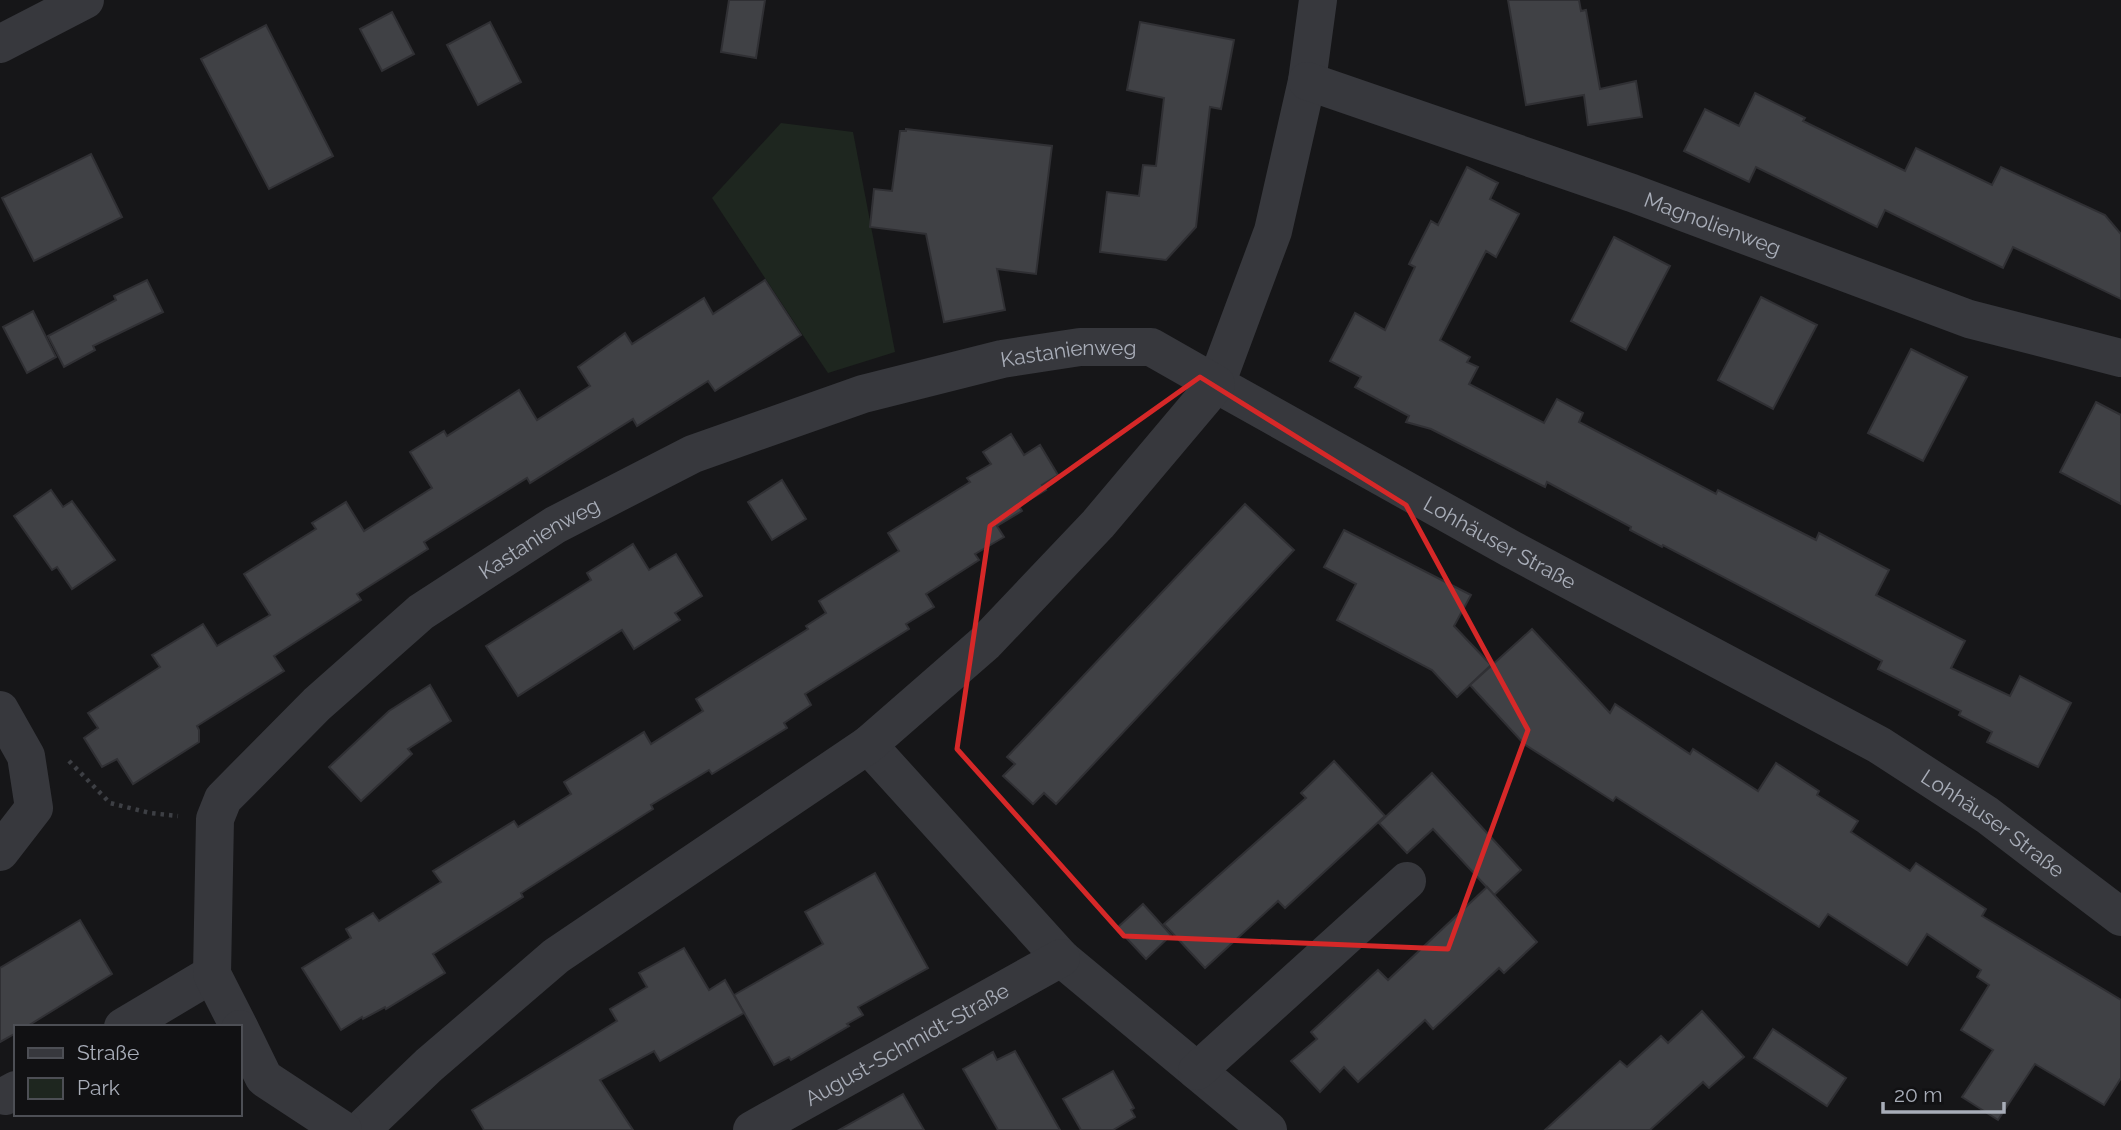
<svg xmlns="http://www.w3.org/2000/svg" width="2121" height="1130" font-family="Raleway,sans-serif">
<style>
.green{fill:#1e261f}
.building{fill:#404145;stroke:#303034;stroke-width:2}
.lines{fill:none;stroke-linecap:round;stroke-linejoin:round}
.path{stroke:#3d3f44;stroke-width:4.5;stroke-dasharray:3.5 5;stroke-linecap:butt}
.minor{stroke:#37383d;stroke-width:38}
.marked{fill:none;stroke:#d62828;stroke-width:5;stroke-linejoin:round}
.labels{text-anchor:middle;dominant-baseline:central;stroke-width:5;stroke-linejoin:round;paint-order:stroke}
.street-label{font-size:21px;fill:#a8adb8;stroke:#111113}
</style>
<rect width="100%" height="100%" fill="#161618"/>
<path class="green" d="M781,123L853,132L895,352L828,373L712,198Z"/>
<g class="building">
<path d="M729,0H765L756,58L721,52Z"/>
<path d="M1508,0H1579L1581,11L1586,10L1600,89L1636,81L1642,117L1588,125L1584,95L1526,105Z"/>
<path d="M392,12L414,54L382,71L360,29Z"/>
<path d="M490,22L521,82L478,105L447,45Z"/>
<path d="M1140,22L1234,40L1221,109L1210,107L1196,227L1166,260L1100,252L1107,192L1139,196L1143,165L1156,166L1164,98L1127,90Z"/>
<path d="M266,25L333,156L269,189L201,59Z"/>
<path d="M1755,93L1805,118L1803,121L1905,171L1916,148L1992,185L2001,167L2105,215L2121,234V299L2013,247L2003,268L1885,210L1877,227L1756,167L1749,182L1684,151L1705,109L1739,126Z"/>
<path d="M906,129L1052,146L1036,274L997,269L1005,310L944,322L926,234L870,227L874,189L892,191L900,131H906Z"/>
<path d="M91,154L122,217L34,261L2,198Z"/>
<path d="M1467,167L1498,183L1490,199L1519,214L1496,257L1486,251L1440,340L1470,357L1467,362L1478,367L1469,384L1544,423L1557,399L1583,413L1579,422L1716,494L1718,490L1816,540L1819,533L1889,570L1876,595L1965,641L1951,668L2010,696L2020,676L2071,703L2038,767L1987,742L1992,732L1959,715L1961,711L1878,669L1882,661L1663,545L1662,547L1630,530L1631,527L1547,482L1545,487L1431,429L1406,422L1409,416L1355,387L1361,377L1330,361L1355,313L1385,330L1415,267L1409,264L1431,221L1438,225Z"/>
<path d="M1614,237L1670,266L1626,350L1571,321Z"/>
<path d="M147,280L163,312L93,346L95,350L64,367L48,336L116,300L114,296Z"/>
<path d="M765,280L801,335L715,391L708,381L637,426L633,419L530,483L527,478L424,542L428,549L357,594L361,600L274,656L284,671L197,726L199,730V742L133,784L117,759L102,767L84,738L98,728L88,713L160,667L152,655L203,624L217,646L270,615L244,574L316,529L312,523L346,502L364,531L432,488L410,452L444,431L447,436L519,390L537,420L590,386L578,367L625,333L632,344L704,298L713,314Z"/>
<path d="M1761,297L1817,325L1773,409L1718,380Z"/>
<path d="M33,311L56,357L27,373L3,327Z"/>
<path d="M1911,349L1967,377L1923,461L1868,433Z"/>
<path d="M2096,402L2121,415V504L2060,472Z"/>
<path d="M1011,434L1024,455L1040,445L1058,475L1042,485L1046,490L1019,506L1022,511L997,526L1004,537L975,554L979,560L926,594L934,607L906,624L909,629L805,694L811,705L784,723L787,728L712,774L709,770L651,805L653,809L521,893L523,897L433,954L445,973L386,1009L385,1007L363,1019L362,1017L341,1030L302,968L351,938L346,929L373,913L379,921L441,882L433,871L514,821L518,827L571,794L564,782L644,732L651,744L703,711L696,699L808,629L806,626L826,613L819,601L899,551L888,533L970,482L967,478L991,464L983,452Z"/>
<path d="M782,480L806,519L772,540L748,502Z"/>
<path d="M51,490L63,507L72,501L115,560L72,589L57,567L52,570L14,516Z"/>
<path d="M1245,504L1294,550L1056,804L1044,793L1033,804L1003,776L1015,764L1007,757Z"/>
<path d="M1344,530L1471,595L1454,626L1491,665L1457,697L1432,670L1337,620L1356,584L1324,567Z"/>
<path d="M633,544L649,570L676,554L702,596L675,613L680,620L634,649L622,630L518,696L486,646L591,580L587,573Z"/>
<path d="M1532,629L1610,713L1615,704L1690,754L1693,749L1758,791L1776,763L1819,791L1817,795L1858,821L1851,832L1910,871L1916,863L1986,909L1982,916L2121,1000V1078L2104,1105L2035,1064L1998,1120L1962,1097L1993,1050L1961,1030L1989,985L1977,977L1981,970L1927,934L1907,965L1828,914L1819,927L1616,797L1613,801L1524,744L1470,685Z"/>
<path d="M430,685L451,721L408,749L412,754L361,801L329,767L389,711Z"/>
<path d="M1334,761L1385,816L1285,908L1278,901L1205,968L1164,924L1306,798L1301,793Z"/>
<path d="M1432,773L1521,870L1494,895L1433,829L1407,853L1379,823Z"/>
<path d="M875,873L928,968L858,1007L863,1015L847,1024L849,1026L791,1060L789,1057L774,1065L734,995L823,944L805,912Z"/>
<path d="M1487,887L1537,942L1504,973L1499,968L1433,1029L1425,1020L1358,1082L1344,1067L1320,1092L1291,1061L1317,1039L1311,1032L1378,970L1388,980Z"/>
<path d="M1143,904L1171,935L1146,959L1117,928Z"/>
<path d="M80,920L112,974L26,1027H16V1033L0,1042V968Z"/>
<path d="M684,948L709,990L725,980L744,1013L660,1061L654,1051L600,1080L633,1130H484L472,1110L617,1021L610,1009L647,987L639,973Z"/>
<path d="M1702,1011L1744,1057L1709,1088L1703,1082L1650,1130H1545L1620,1061L1627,1067L1661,1036L1668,1043Z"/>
<path d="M1773,1029L1846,1078L1827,1106L1754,1058Z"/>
<path d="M1015,1051L1060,1130H998L963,1069L993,1052L997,1060Z"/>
<path d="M1113,1071L1134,1108L1131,1110L1135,1117L1113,1130H1081L1063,1099Z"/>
<path d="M903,1094L924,1130H839Z"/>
</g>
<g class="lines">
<path class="path" d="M69,761L110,803L150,813L178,816"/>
<g class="minor">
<path id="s1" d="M1318,0L1307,81L1273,231L1216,384L1511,549L1879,745L1987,815L2121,917"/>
<path d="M0,44L85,0"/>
<path id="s2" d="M1307,81L1632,193L1969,319L2121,358"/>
<path d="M0,710L26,756L34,808L0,852"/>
<path d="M868,745L1061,958L1268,1130"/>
<path d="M123,1027L212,974"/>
<path id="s3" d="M239,1027L212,974L215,819L223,799L317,704L421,612L555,525L693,454L863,394L1002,359L1080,347H1151L1216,384L1098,524L985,643L868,745L556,956L429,1065L361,1130"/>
<path d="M240,1029L264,1078L343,1130"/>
<path d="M1197,1071L1407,881"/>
<path d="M5,1096L16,1090"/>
<path id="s4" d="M752,1130L1061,958"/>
</g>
</g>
<path class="marked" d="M1200,377L1406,505L1528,730L1448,949L1124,936L957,749L990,526Z"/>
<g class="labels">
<g class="street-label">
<text stroke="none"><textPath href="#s2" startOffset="430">Magnolienweg</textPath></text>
<text stroke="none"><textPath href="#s3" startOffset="1214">Kastanienweg</textPath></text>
<text stroke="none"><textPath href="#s3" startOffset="648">Kastanienweg</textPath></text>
<text stroke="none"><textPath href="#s1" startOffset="724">Lohhäuser Straße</textPath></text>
<text stroke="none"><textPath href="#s1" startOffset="1292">Lohhäuser Straße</textPath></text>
<text stroke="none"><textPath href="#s4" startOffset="177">August-Schmidt-Straße</textPath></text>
</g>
</g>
<rect x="14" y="1025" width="228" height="91" fill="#111113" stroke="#4d4f55" stroke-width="2"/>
<rect x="28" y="1048" width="35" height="10" fill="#37383d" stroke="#4d4f55" stroke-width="2"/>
<text x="77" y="1060" font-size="21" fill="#a8adb8">Straße</text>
<rect x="28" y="1078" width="35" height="21" fill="#1e261f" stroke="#4d4f55" stroke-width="2"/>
<text x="77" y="1095" font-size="21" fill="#a8adb8">Park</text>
<path d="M1883 1102v10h121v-10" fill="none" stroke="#a8adb8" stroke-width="3.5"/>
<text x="1894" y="1102" font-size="21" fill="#a8adb8" stroke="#111113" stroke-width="5" paint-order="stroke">20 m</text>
</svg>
